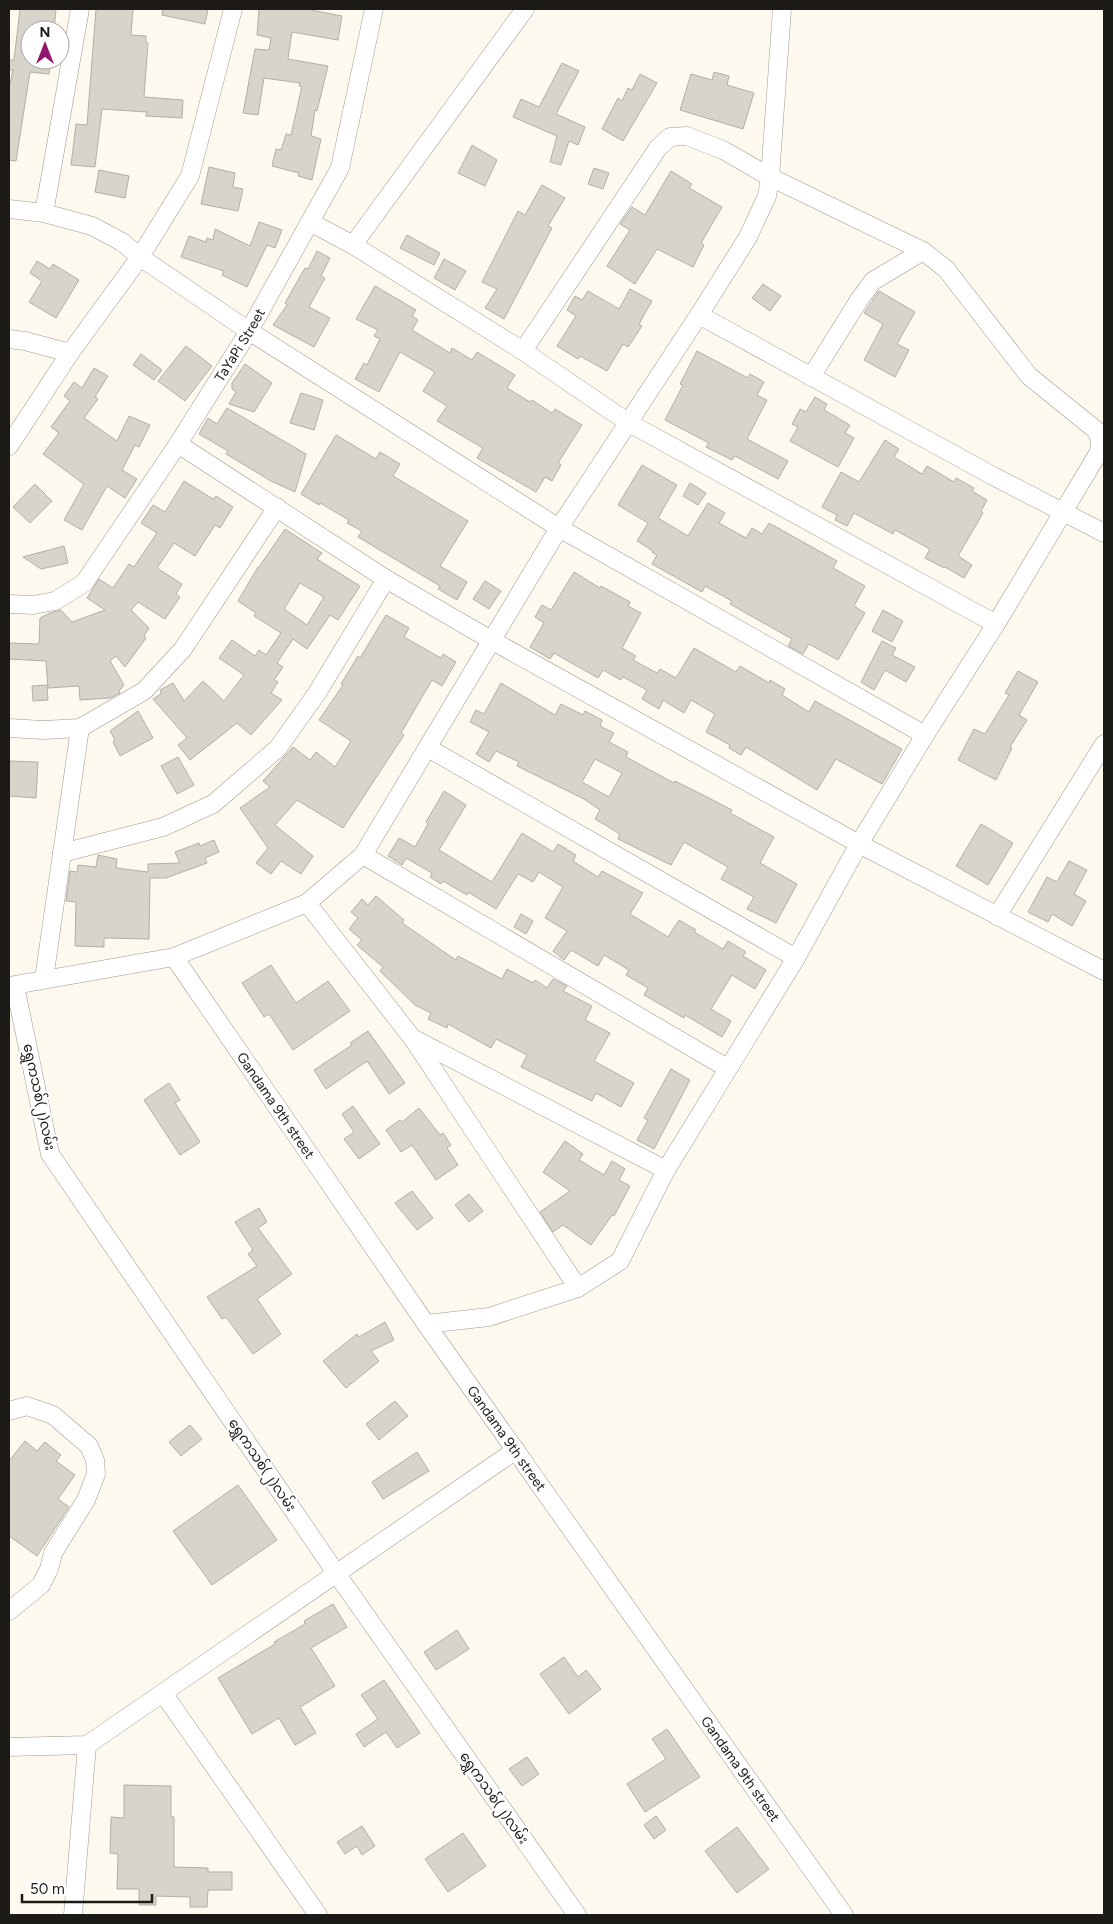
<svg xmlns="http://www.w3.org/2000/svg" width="1113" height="1924" font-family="Figtree,'Noto Sans Myanmar',sans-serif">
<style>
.building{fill:#d9d4cb;stroke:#b4afa6;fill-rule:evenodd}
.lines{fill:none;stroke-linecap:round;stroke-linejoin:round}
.minor-casing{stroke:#9d9990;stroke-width:19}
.minor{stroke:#fff;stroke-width:18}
.labels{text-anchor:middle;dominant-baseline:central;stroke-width:4;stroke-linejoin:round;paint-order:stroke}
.street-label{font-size:14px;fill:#1b1a16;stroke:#fff}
</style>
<rect width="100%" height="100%" fill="#fdf9ef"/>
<g class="building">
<path d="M20,9H56L54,30H30V60H51L49,74L30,72L16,161L9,160V88L13,70H9V60H14Z"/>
<path d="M96,9H133L131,35L146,36V43H148L144,97L183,100L182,118L146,116L147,112L102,109L95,167L71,165L76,124L87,125Z"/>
<path d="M163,9H208L205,24L162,15Z"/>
<path d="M259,9H306L342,16L338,40L292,32L288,59L328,66L317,111L315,110L311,136L321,139L312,180L298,176L299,173L272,166L276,149L281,150L286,134L291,135L302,86H299L300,83L264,78L258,115L243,113L255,49L269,50L271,38L257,35Z"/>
<path d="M562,63L579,71L556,114L585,127L578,145L569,141L561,165L550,162L557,136L513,117L521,99L539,107Z"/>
<path d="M714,72L729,76L727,85L754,93L743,129L680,110L691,74L712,80Z"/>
<path d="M640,74L657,83L623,141L602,129L618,98L622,101L628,88L632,90Z"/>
<path d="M472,145L497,160L485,186L458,173Z"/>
<path d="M209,167L235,173L233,187L243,189L238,211L201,204Z"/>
<path d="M594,168L609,173L603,189L588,184Z"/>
<path d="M99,170L129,176L125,198L95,192Z"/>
<path d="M671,171L692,184L689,188L722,207L701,243L704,245L693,267L657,249L635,284L607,266L630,230L620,224L632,207L645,215Z"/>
<path d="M542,185L565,198L548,226L552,228L504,319L485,308L497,289L482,282L518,211L525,215Z"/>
<path d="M259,222L282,230L275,248L267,245L247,287L222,275L224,271L181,257L189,236L206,242L207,238L213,240L215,229L250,246Z"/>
<path d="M407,235L440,253L434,265L400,248Z"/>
<path d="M317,251L330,258L321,276L325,278L309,307L330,318L314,347L273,325L287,305L285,303L305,268L308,269Z"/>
<path d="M444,259L466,271L455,290L434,278Z"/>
<path d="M37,261L50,269L53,264L79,280L56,318L29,302L42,281L30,273Z"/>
<path d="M763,284L781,296L770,311L752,298Z"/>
<path d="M375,286L416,310L412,316L418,320L412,330L450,353L452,348L472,360L477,352L515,375L507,388L530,402L532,400L552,413L555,409L582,425L558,463L561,465L552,481L545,477L536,492L477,458L483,448L437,421L447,406L423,391L435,372L400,352L379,392L355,379L364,363L367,365L380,339L374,336L378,330L356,319Z"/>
<path d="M630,289L652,301L639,324L642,326L628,347L623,344L607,371L580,356L578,359L557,346L576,316L567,310L575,296L582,300L588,291L619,309Z"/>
<path d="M879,291L915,312L897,344L909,350L895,377L864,360L883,324L864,313Z"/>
<path d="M186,346L212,366L185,401L158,381Z"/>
<path d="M697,351L748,378L750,374L764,382L757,395L767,400L747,439L788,461L778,479L735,456L732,460L706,447L709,443L665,420L683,385L680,384Z"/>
<path d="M141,354L162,370L154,380L133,365Z"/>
<path d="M245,364L272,383L254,412L229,404L236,392L232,389V383Z"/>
<path d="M94,368L108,376L95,397L98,399L84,418L117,441L129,416L150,425L139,447L135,445L122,470L137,479L125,498L107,486L82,530L64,520L84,484L43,454L59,433L51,427L70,401L64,396L74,382L82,388Z"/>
<path d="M301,393L323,400L314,430L290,423Z"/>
<path d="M815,397L827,404L824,410L850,425L845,433L854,438L838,467L790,441L798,427L792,424L800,409L806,412Z"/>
<path d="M227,408L306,454L295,492L271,481L226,454L228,451L199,434L208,418L217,424Z"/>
<path d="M336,435L376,459L380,452L400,464L393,476L468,521L440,566L467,582L457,600L438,589L440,586L358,537L362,531L347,523L349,520L320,503L319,505L301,494Z"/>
<path d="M885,440L899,449L894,457L922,474L927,466L954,482L956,478L974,488L972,491L987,500L981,511L983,513L958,556L972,565L964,578L945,567L944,568L925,558L930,549L895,530L893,534L854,513L847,526L835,520L837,515L822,507L841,472L859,482Z"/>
<path d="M642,465L677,485L658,518L688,536L708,503L725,513L719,523L746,538L752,528L762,534L769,523L837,561L833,568L865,586L854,606L865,613L838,660L809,644L803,654L788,646L792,639L730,604L732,601L705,586L702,592L652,564L657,555L652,552L653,551L637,541L648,523L618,505Z"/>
<path d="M184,481L213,499L216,496L233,507L220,528L215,525L195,556L174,543L157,568L182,584L176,594L180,597L165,619L138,602L131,610L149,628L144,636L146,638L125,667L116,656L110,661L124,685L119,691L120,693L110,698L80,700L79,686L48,688L46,661L9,659V643L39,644L40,618L50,613L61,610L72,622L105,610L87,598L99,579L113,588L129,564L134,567L157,533L141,523L153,505L165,512Z"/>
<path d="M690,483L706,493L698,505L683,496Z"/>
<path d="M35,484L52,501L30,523L13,507Z"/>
<path d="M285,529L322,553L317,559L360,586L338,620L330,615L307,649L293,639L277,663L283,667L274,680L278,682L271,693L282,700L251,735L237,723L190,760L178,745L187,738L153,699L161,694L160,690L173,683L184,701L203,681L224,701L244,675L219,658L232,640L255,656L259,650L266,655L281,633L254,616L256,613L238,601L258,567H259ZM300,583L324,597L307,625L284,609Z"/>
<path d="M64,546L68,563L41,569L23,557Z"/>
<path d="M574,572L600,588L601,586L630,602L628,606L641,613L622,648L636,656L633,660L657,673L660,669L676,678L694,648L736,672L740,666L769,683L770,680L785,689L782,695L809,712L815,701L902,749L882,784L836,759L817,790L746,747L741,755L729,748L730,745L706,732L715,714L691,700L684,713L663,700L659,709L642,699L647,690L623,677L621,680L603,670L598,678L554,653L550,659L530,647L544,623L535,617L542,605L551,610Z"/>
<path d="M485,581L501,591L489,609L473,599Z"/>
<path d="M883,610L903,621L892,642L872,631Z"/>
<path d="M386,615L409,628L404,637L441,658L443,654L456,662L442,686L432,680L401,733L404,735L343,828L297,800L275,825L313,856L301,874L281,861L271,874L256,863L268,848L240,808L270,787L263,781L293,747L310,760L316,752L335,767L351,741L319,720L343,685L341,684L358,656L360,658Z"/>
<path d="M882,641L896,648L892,655L915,667L906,682L885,670L874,690L861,682Z"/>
<path d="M1018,671L1038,682L1019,715L1027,720L1010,747L1012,748L996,780L958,760L974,729L985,734L1009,695L1005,693Z"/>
<path d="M501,683L555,715L561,704L583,715L585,711L602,720L600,726L614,733L609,742L628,752L626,757L674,783L675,781L705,796L732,810L730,813L774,837L760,863L797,884L776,923L747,909L754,897L721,879L728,867L684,842L671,865L618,839L620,834L595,819L600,810L584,799L517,766L519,762L496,751L489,762L476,754L489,732L470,722L476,710L484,714ZM595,759L622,773L609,797L582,782Z"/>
<path d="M47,685L48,700L33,701L32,686Z"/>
<path d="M138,711L153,738L120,756L113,742L115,740L110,731Z"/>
<path d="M178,757L194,785L177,794L161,766Z"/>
<path d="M9,761L38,762L36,798L9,796Z"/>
<path d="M444,791L466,805L439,850L492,882L522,833L553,852L558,844L576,855L573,861L598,877L602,871L643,893L630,914L668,937L679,920L696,930L694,932L723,949L728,941L746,952L743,956L766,970L755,989L732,975L711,1009L731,1021L722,1037L685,1015L684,1018L644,995L648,988L626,975L629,970L604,955L598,966L571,950L564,960L553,951L567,931L545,918L563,887L539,872L533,882L518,874L496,909L468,892L467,895L443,881L441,884L430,877L432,873L406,858L402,865L388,856L399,838L415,847L428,824L426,822Z"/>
<path d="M981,824L1013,843L988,885L956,866Z"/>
<path d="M214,840L219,852L205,858L207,863L166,878H150L149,939L104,938V947L75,946L76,902L66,901L70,871L77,872L78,865L96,867L98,855L117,859L116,868L148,872V864L180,863L175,852L199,843L200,846Z"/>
<path d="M1069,861L1087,870L1074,894L1086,901L1072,926L1052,914L1048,922L1028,912L1047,877L1057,882Z"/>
<path d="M376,896L404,920L402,923L456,960L458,956L502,979L507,969L533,983L535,980L547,988L553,979L567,986L563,991L592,1006L585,1020L610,1033L594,1061L634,1083L621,1107L596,1093L592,1101L521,1067L527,1055L496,1039L491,1048L448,1024L447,1028L428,1019L431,1013L415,1005L380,971L383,967L357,945L362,940L349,929L358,918L351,912L362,899L368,905Z"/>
<path d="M521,914L533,921L526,934L514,927Z"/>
<path d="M271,965L296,1003L328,981L350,1011L293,1050L269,1014L264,1017L242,983Z"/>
<path d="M368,1031L405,1083L389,1094L367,1061L326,1089L314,1070L352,1045L350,1043Z"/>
<path d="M671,1069L690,1080L654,1149L637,1140L648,1120L644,1118Z"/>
<path d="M169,1083L180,1100L175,1103L200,1142L180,1155L144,1100Z"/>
<path d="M353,1106L380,1144L359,1159L344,1139L354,1132L342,1114Z"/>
<path d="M419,1108L440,1135L443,1133L451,1145L447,1148L458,1165L436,1180L412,1145L401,1152L386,1130L400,1120L402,1122Z"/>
<path d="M565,1141L583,1154L579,1160L604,1175L612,1161L625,1169L619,1180L630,1186L614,1216L612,1215L591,1245L563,1225L553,1232L540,1212L570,1191L543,1172Z"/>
<path d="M412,1191L433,1218L417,1230L395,1203Z"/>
<path d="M469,1194L483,1211L469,1222L455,1205Z"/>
<path d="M259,1208L267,1222L258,1228L292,1274L257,1299L281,1334L253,1354L226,1317L222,1319L207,1297L257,1266L248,1254L253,1250L235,1222Z"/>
<path d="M385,1322L394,1340L371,1351L379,1361L346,1388L323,1361L357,1334L359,1337Z"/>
<path d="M395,1401L408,1416L379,1440L366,1424Z"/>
<path d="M190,1425L202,1439L181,1456L169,1442Z"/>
<path d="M25,1441L37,1451L45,1442L61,1455L56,1461L75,1475L58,1499L69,1507L37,1556L9,1536V1461Z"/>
<path d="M417,1452L429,1471L383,1499L372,1482Z"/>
<path d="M238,1485L277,1540L212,1585L173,1531Z"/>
<path d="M333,1604L347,1627L311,1648L335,1686L300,1707L316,1733L295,1745L279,1718L252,1734L218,1678L275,1644L274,1642L305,1624L304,1621Z"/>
<path d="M457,1630L469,1649L436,1670L424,1652Z"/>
<path d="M564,1657L578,1677L586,1670L601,1689L569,1714L540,1674Z"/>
<path d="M384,1680L420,1733L397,1748L386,1732L364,1747L356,1734L378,1719L361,1695Z"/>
<path d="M667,1729L700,1777L645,1812L627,1784L666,1759L652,1739Z"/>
<path d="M527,1757L539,1774L522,1786L509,1769Z"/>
<path d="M124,1785L171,1786V1817H174V1867L208,1868V1872H232V1890H208L207,1907H190V1897L156,1896V1905H139V1889H117L118,1854L110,1853L111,1817L124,1818Z"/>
<path d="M656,1816L666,1830L654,1839L644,1825Z"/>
<path d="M362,1826L375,1846L362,1855L357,1846L345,1854L337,1842Z"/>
<path d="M737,1827L769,1869L737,1893L705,1851Z"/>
<path d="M463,1833L486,1866L448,1892L425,1859Z"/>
</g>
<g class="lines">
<defs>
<g id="minor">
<path d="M9,209L44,213L92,226L122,242L140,257L249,331L559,528L925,735"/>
<path d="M44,213L80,9"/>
<path d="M310,222L353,245L523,351L629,423L996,624"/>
<path d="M353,245L525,9"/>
<path d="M699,315L993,476L1104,533"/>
<path d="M9,339L25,341L70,353"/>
<path d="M811,377L859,300L873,281L923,251"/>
<path d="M178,444L386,579L491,640L859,844L1104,971"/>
<path d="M9,446L70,353L140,257L190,176L233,9"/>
<path id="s1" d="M9,604L33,605L55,601L84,583L178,444L249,331L340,168L374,9"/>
<path d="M9,728L43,730L80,728L144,691L183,649L277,507"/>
<path d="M428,748L796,958"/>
<path d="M62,853L163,827L213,804L278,748L317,693L386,579"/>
<path d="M363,855L727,1068"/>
<path d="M307,903L413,1039L578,1288"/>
<path d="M997,916L1104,744"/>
<path id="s2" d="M174,957L426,1324L844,1915"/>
<path d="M44,979L80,728"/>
<path d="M9,986L174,957L307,903L363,855L559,528L699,315L748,237L767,196L770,177L782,9"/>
<path d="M15,986L50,1154L336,1573L577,1915"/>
<path d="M416,1040L666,1170"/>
<path d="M426,1324L489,1317L578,1288L620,1261L666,1170L796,958L859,844L925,735L996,624L1099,452L1100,442L1097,431L1029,376L946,269L923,251L770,177L723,150L687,136L670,137L658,148L523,351"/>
<path d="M9,1411L27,1406L53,1415L89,1446L95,1460L96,1474L86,1500L53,1553L49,1569L41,1585L9,1611"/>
<path d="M163,1693L318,1915"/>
<path d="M9,1747L87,1745L516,1450"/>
<path d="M73,1915L87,1745"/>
</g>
</defs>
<use href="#minor" class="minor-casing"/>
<use href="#minor" class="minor"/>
</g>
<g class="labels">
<g class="street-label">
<text stroke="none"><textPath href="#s1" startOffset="365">TaYaPi Street</textPath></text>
<text transform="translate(39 1097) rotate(78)">ရွှေကသစ်(၂)လမ်း</text>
<text stroke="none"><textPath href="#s2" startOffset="180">Gandama 9th street</textPath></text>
<text stroke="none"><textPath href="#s2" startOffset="585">Gandama 9th street</textPath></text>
<text transform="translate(262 1465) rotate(56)">ရွှေကသစ်(၂)လမ်း</text>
<text stroke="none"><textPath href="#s2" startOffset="990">Gandama 9th street</textPath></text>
<text transform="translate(494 1798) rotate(55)">ရွှေကသစ်(၂)လမ်း</text>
</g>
</g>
<rect width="1113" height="1924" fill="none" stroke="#1b1a16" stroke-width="20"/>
<g transform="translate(45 45)"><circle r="24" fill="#ffffff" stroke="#a4a3a2"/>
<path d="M0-4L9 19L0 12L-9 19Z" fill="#931570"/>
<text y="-8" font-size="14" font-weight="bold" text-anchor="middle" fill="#1b1a16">N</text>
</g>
<path d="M22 1894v8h130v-8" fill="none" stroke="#1b1a16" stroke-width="2.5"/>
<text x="30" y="1894" font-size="15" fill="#1b1a16" stroke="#ffffff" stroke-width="4" paint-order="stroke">50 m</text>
</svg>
